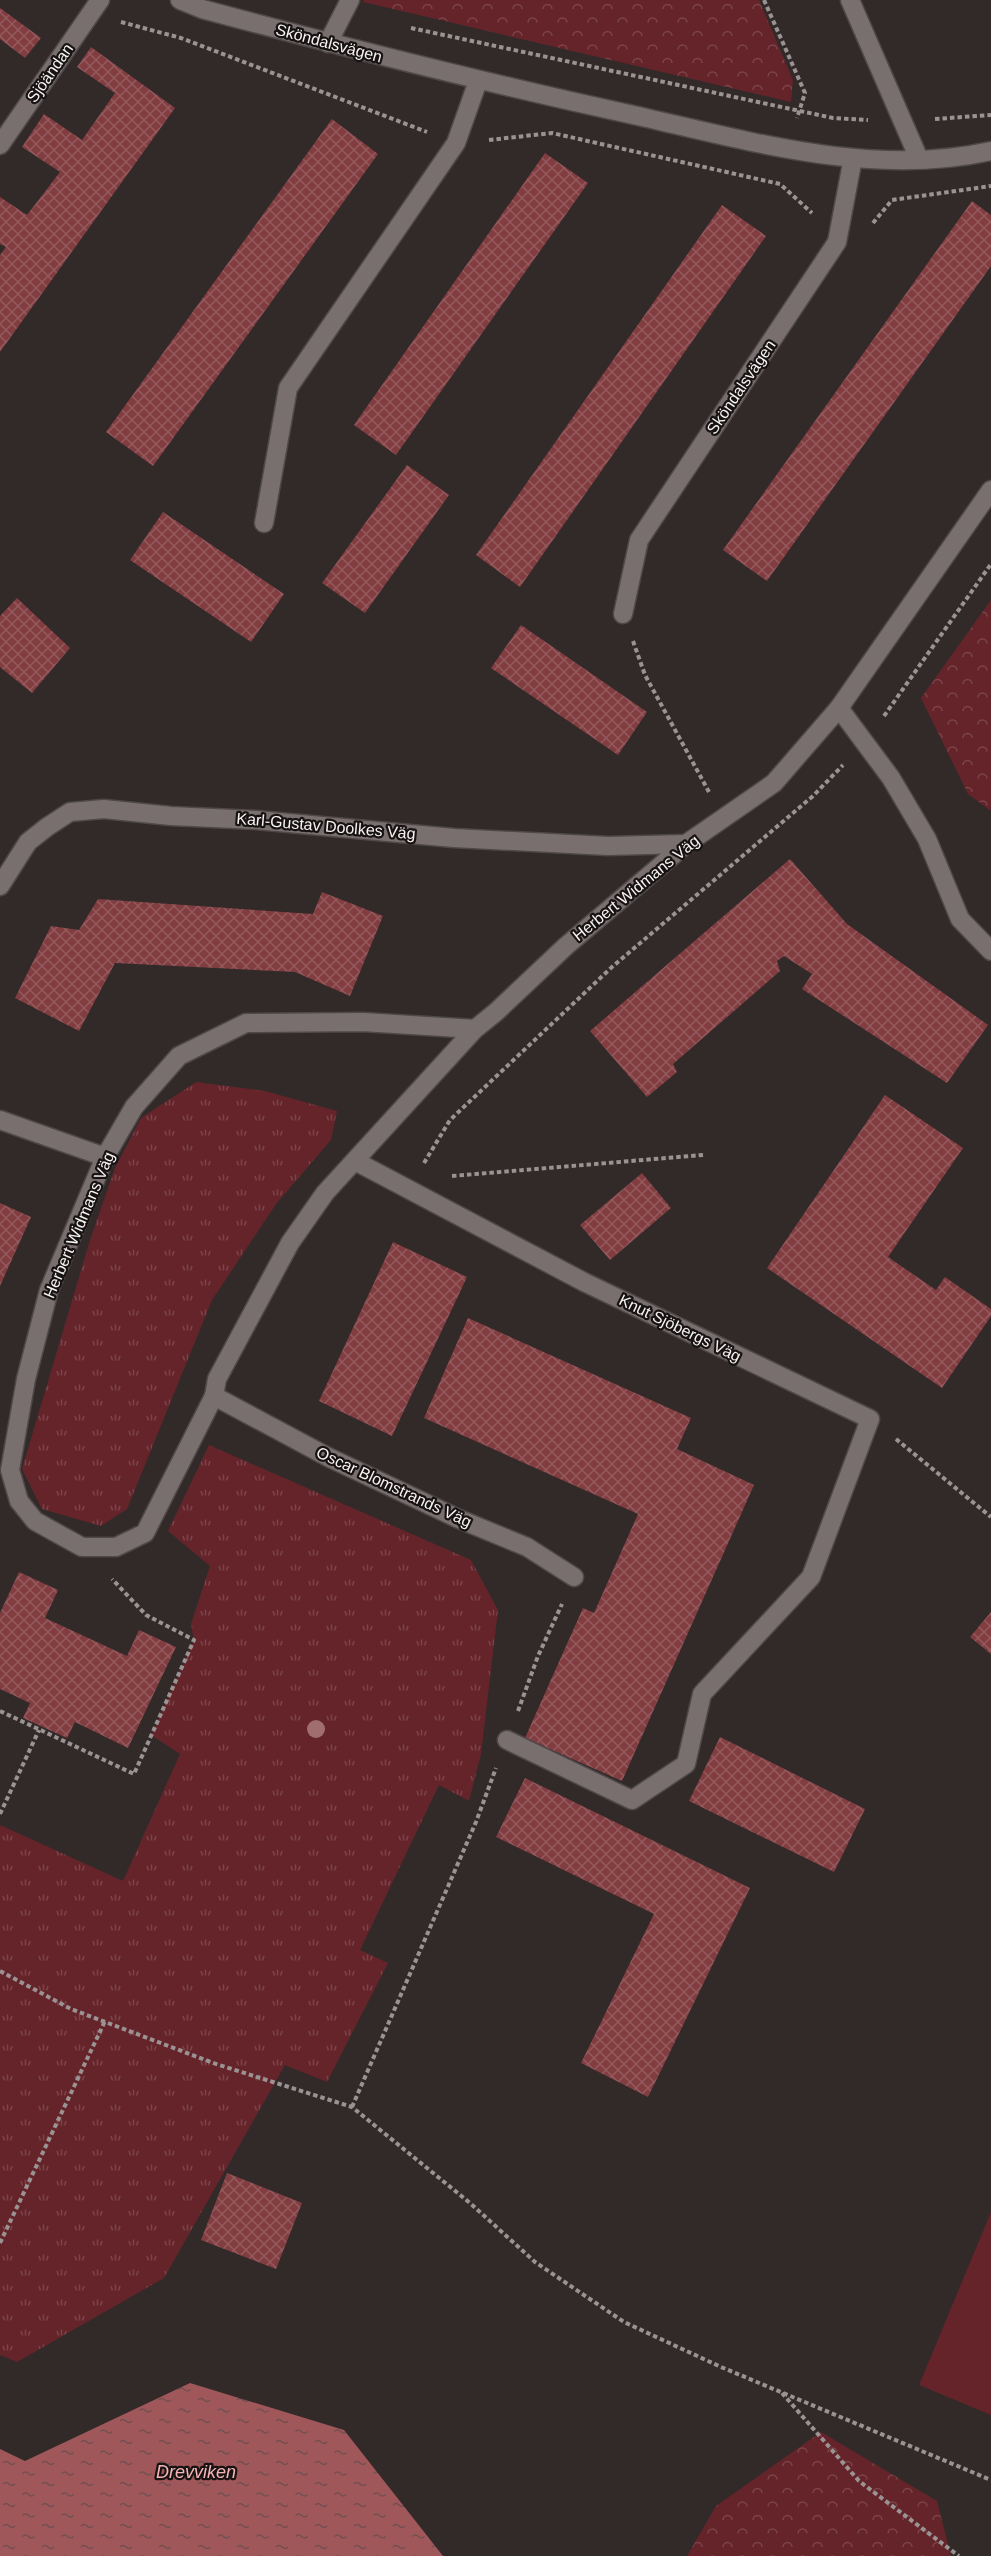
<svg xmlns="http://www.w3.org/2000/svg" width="991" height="2556" font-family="Helvetica,sans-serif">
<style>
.grass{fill:url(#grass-tufts)}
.forest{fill:url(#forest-crowns)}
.garden{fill:#64242a}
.water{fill:url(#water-ripples)}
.building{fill:url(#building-cross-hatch)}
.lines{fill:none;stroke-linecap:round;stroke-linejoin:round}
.minor-casing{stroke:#4f4848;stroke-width:21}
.path{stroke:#9b9393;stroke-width:4;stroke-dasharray:4.5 3;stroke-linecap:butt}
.minor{stroke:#7a6f6f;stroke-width:18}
.tree{fill:#a16e6f}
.labels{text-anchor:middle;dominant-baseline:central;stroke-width:4.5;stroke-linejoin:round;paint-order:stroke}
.street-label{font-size:16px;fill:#f9f2f2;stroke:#171313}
.water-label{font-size:18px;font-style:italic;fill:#f6b5b6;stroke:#171313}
</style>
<defs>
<pattern id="grass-tufts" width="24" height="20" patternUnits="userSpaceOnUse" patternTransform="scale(1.5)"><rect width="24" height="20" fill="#64242a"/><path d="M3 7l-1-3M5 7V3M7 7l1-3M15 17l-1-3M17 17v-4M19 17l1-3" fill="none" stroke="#7b4449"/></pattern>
<pattern id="forest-crowns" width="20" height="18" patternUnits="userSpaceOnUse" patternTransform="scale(1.5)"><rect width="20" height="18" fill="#64242a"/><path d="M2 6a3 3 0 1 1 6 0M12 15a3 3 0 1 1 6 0" fill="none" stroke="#7b4449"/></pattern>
<pattern id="water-ripples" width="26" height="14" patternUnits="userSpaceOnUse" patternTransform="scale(1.5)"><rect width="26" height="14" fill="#a0575a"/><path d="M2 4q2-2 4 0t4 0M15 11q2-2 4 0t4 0" fill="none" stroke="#714f51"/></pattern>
<pattern id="building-cross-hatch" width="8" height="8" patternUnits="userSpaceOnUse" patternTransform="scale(1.5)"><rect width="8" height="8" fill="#823d41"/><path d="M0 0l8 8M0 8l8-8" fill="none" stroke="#945a5d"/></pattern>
</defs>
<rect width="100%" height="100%" fill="#322929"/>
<g class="grass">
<path d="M196,1082L265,1091L337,1111L331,1140L276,1204L212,1300L127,1509L101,1526L42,1509L22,1469L90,1240L115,1168L141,1118Z"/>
<path d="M209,1445L471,1560L498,1610L481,1754L469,1801L439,1785L360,1950L388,1963L327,2082L285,2065L164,2278L17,2362L0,2355V1825L123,1881L180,1754L151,1735L194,1640L191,1624L210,1566L168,1531Z"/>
</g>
<g class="forest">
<path d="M364,0H759L793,80L791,102L363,2Z"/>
<path d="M991,600V811L968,794L921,698Z"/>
<path d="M821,2432L937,2501L951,2556H687L716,2506Z"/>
</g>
<path class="garden" d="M991,2212V2415L919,2385Z"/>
<path class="water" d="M190,2383L344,2430L443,2556H0V2449L25,2461Z"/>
<g class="building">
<path d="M0,8L41,38L25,58L0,39Z"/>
<path d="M91,47L175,108L0,352V255L6,247L0,244V197L27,215L60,172L22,147L44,114L82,140L115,93L77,67Z"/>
<path d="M332,119L378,154L153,466L106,432Z"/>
<path d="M545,153L588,183L396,455L354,425Z"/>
<path d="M972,201L991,215V266L767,581L723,550Z"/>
<path d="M722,205L766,236L520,587L476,555Z"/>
<path d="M407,465L449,495L365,613L322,583Z"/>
<path d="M163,512L284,594L251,642L130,560Z"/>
<path d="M17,598L70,648L32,693L0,667V616Z"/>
<path d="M521,625L647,712L618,755L491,668Z"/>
<path d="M790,859L847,924L988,1025L947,1083L802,989L812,974L784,956L777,961L780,971L673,1064L677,1072L647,1097L590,1031Z"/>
<path d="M322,892L383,916L350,996L295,972L115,963L79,1031L15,998L51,926L79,930L98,899L313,914Z"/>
<path d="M885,1095L963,1148L888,1257L936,1290L945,1277L991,1309V1316L942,1388L767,1268Z"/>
<path d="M642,1173L671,1208L610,1260L580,1225Z"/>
<path d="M0,1203L31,1217L0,1286Z"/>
<path d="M393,1242L467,1277L392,1436L319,1401Z"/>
<path d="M468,1318L691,1418L677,1449L754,1485L622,1781L525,1738L583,1608L594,1613L638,1514L424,1418Z"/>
<path d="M19,1572L58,1590L45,1618L127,1656L139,1630L176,1647L128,1748L75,1722L67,1738L23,1718L30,1703L0,1689V1613Z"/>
<path d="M991,1612V1654L970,1637Z"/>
<path d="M720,1737L865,1809L834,1872L689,1801Z"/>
<path d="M525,1778L750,1888L648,2097L581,2063L654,1914L496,1837Z"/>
<path d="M227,2173L302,2203L276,2269L201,2240Z"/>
</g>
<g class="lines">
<defs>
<g id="minor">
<path d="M180,0L202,9C344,47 486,83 629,114C746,140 870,178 991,151"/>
<path d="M850,0L919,159"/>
<path d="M328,43L350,0"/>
<path d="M0,145L100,0"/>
<path d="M264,523L288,388L456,143L478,81"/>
<path d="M623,614L639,540L837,242L853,158"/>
<path d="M839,708L891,778L927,839L960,919L991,951"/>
<path d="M0,886L28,842L47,827L70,812L104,809L171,816L256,820L454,838L608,846L686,844"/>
<path d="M475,1029L363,1022L246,1023L179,1056L134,1107L105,1157L49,1290L26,1379L10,1470L19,1501L35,1521L82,1547H116L145,1533L214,1396L217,1379L290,1243L325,1193L475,1029L496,1012L566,946L686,844L774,783L839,708L991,490"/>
<path d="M0,1120L105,1157"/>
<path d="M355,1161L584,1282L870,1419L811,1577L702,1694L686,1764L632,1800L507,1740"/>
<path d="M214,1396L328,1457L459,1519L527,1547L574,1577"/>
</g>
</defs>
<use href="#minor" class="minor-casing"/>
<g class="path">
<path d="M764,0L805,93L797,118"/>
<path d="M121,22L181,38L427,132"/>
<path d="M411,28L833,118L868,120"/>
<path d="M935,119L991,115"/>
<path d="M489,140L552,133L780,184L812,213"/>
<path d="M873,223L892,200L991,186"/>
<path d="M633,641L645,675L709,792"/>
<path d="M884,716L991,564"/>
<path d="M424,1163L450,1120L612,967L813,796L843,765"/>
<path d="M452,1176L703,1155"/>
<path d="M896,1439L991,1517"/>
<path d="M0,1711L134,1774L194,1640L146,1615L112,1579"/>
<path d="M518,1711L538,1656L562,1604"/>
<path d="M0,1814L39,1730"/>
<path d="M0,1971L71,2009L216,2064L352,2107L470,2203L535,2262L624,2322L721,2367L991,2480"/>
<path d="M352,2107L476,1822L496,1768"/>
<path d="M0,2243L105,2021"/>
<path d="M782,2393L859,2481L959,2556"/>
</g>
<use href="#minor" class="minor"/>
</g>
<circle class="tree" cx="316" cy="1729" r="9"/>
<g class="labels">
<g class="street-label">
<text transform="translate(329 43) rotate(15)">Sköndalsvägen</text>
<text transform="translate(50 73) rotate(-55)">Sjöändan</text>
<text transform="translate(741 387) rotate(-56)">Sköndalsvägen</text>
<text transform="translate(326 826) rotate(5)">Karl-Gustav Doolkes Väg</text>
<text transform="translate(636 888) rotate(-39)">Herbert Widmans Väg</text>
<text transform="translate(79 1225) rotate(-67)">Herbert Widmans Väg</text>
<text transform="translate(680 1328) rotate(26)">Knut Sjöbergs Väg</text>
<text transform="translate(394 1487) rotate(25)">Oscar Blomstrands Väg</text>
</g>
<g class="water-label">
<text x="196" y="2472">Drevviken</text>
</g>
</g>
</svg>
